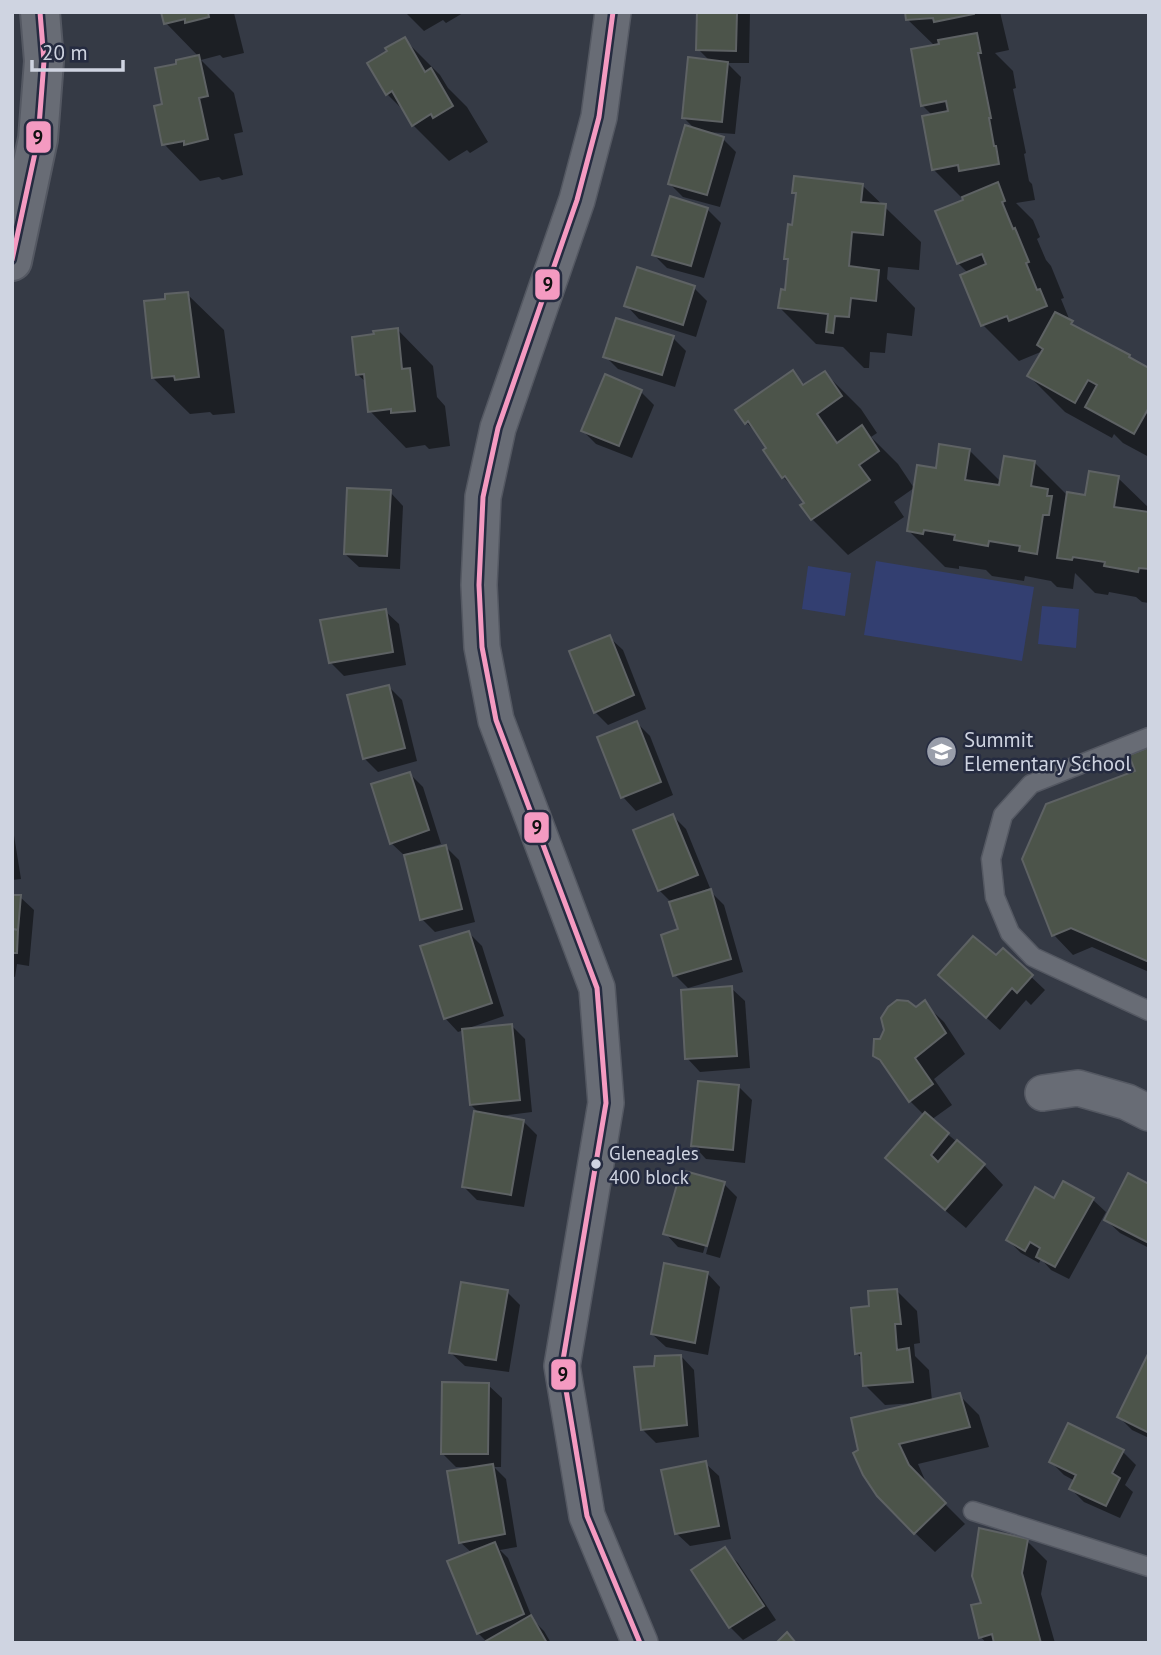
<svg xmlns="http://www.w3.org/2000/svg" width="1161" height="1655" font-family="'PT Sans',sans-serif">
<style>
.green{fill:#333f71}
.shadow{fill:#0007}
.building{fill:#4c544a;stroke:#5e6264;stroke-width:2}
.lines{fill:none;stroke-linecap:round;stroke-linejoin:round}
.lane-casing{stroke:#545862;stroke-width:21}
.street-casing{stroke:#545862;stroke-width:38}
.secondary-casing{stroke:#545862;stroke-width:42}
.lane{stroke:#686c75;stroke-width:18}
.street{stroke:#686c75;stroke-width:35}
.secondary{stroke:#686c75;stroke-width:38}
.bus-1-casing{stroke:#252b40;stroke-width:10}
.bus-1{stroke:#f49ac1;stroke-width:5}
.bus-dot{fill:#cfd4e1;stroke:#252b40;stroke-width:2.5}
.labels{text-anchor:middle;dominant-baseline:central;stroke-width:5;stroke-linejoin:round;paint-order:stroke}
.bus-label{font-size:19px;fill:#cfd4e1;stroke:#252b40;text-anchor:start}
.poi-label{font-size:21px;fill:#cfd4e1;stroke:#252b40;text-anchor:start}
.line-badge{stroke:#252b40;stroke-width:2.5}
.pale-badge-label{font-size:19px;text-anchor:middle;font-weight:bold;fill:#111}
</style>
<rect width="100%" height="100%" fill="#353a45"/>
<g class="green">
<path d="M876,561L1034,587L1022,661L864,635Z"/>
<path d="M808,566L851,573L845,616L802,609Z"/>
<path d="M1042,606L1079,609L1076,648L1038,644Z"/>
</g>
<g class="shadow">
<path d="M163,12H239L234,13L244,53L223,58L220,55L201,60L234,93L243,132L234,134L243,175L222,180L219,177L200,181L164,144V105L178,65L199,57L166,23Z"/>
<path d="M405,12H463V13L446,23L443,20L424,31Z"/>
<path d="M699,12H750L749,63H727L741,77L735,134L707,132L723,139L736,152L720,207L683,197L670,184L696,130L684,118L710,61L698,49Z"/>
<path d="M906,12H1000L1009,50L995,53L1013,71L1016,88L1013,89L1026,153L1024,154L1029,181L1032,184L1035,200L1016,203L1033,220L1040,237L1037,239L1046,260L1051,266L1064,298L1061,299L1070,321L1080,331L1129,356L1135,363L1149,370V457L1123,443L1114,434L1112,438L1065,412L1029,376L1043,351L1019,361L983,325L969,274L958,263L965,201L933,169V116L922,105L935,46L907,19Z"/>
<path d="M404,39L440,75L448,88L467,107L488,142L470,153L467,150L449,161L413,125L406,113L387,94Z"/>
<path d="M863,186L921,242L919,270L888,267L887,279L915,308L912,336L887,333L885,353L870,352L869,368H864L843,347L816,344L780,308L787,292L790,262L786,258L794,227L797,195L794,192Z"/>
<path d="M707,209L721,223L704,278L667,268L654,255Z"/>
<path d="M694,288L707,301L696,337L639,319L626,305Z"/>
<path d="M187,294L224,330L235,413L213,415L210,412L190,414L153,378L167,301Z"/>
<path d="M397,329L433,366L437,397L445,406L450,446L429,449L425,445L406,448L370,411L367,383L357,374Z"/>
<path d="M673,338L686,351L675,387L618,369L605,356Z"/>
<path d="M793,373L806,386L825,373L861,409L877,433L871,437L898,464L914,488L894,502L904,517L848,555L812,519L803,506L807,503L800,494L783,477L765,451L769,448L761,438L746,422Z"/>
<path d="M641,392L654,405L632,458L596,444L583,431Z"/>
<path d="M969,450L1001,482L1034,462L1068,496L1087,497L1118,478L1149,508V603L1142,602L1136,597L1109,592L1108,595L1095,593L1075,573L1073,589L1057,587L1051,581L1025,576L1024,581L992,576L986,570L959,566V569L945,567L909,531L937,470Z"/>
<path d="M390,492L403,506L400,569L359,567L345,554Z"/>
<path d="M385,611L399,624L406,665L344,676L330,662Z"/>
<path d="M609,637L623,650L646,709L608,725L595,712Z"/>
<path d="M389,687L402,700L417,761L378,772L365,759L349,696Z"/>
<path d="M637,723L650,736L673,795L636,811L623,797L599,738Z"/>
<path d="M1149,749V972L1092,947L1073,955L1054,935Z"/>
<path d="M410,774L423,787L441,844L421,850L422,853L446,847L459,860L475,922L435,932L422,919L405,856L391,843Z"/>
<path d="M673,816L686,829L710,888L702,891L703,894L710,891L724,905L743,972L688,988L675,975L680,930L671,902L659,890Z"/>
<path d="M12,823L21,879L12,880Z"/>
<path d="M12,896L20,897L34,910L29,966L17,964L15,977L12,976Z"/>
<path d="M469,933L482,946L504,1016L469,1028V1030L512,1026L525,1039L532,1112L500,1116L523,1121L537,1135L524,1207L477,1200L463,1186L480,1114L471,1105L464,1030L458,1032L445,1018Z"/>
<path d="M1003,950L1045,990L1031,1005L1026,1000L1000,1030L954,988L996,958Z"/>
<path d="M731,988L745,1001L750,1068L700,1072L687,1058Z"/>
<path d="M924,1003L944,1022L965,1054L934,1079L952,1105L931,1120L984,1165L1003,1185L966,1228L907,1178L887,1158L924,1115L910,1101L888,1069L874,1056L881,1041Z"/>
<path d="M739,1087L752,1100L745,1163L706,1159L693,1145Z"/>
<path d="M724,1184L737,1197L720,1258L706,1254L724,1190H721L703,1253L678,1247L665,1233Z"/>
<path d="M1149,1186V1248L1120,1233L1106,1220Z"/>
<path d="M1092,1199L1106,1212L1069,1279L1051,1270L1041,1259L1039,1263L1021,1253L1008,1240L1055,1200Z"/>
<path d="M707,1273L720,1287L708,1355L666,1347L652,1334Z"/>
<path d="M897,1291L917,1311L920,1343L914,1344L915,1356L929,1370L932,1401L959,1395L979,1415L989,1447L918,1464L928,1487L965,1524L935,1552L915,1533L865,1474L916,1405V1403L885,1405L865,1385L864,1360L857,1354L870,1307Z"/>
<path d="M507,1292L520,1305L509,1372L465,1366L451,1353Z"/>
<path d="M681,1356L694,1370L699,1437L656,1443L643,1430L656,1368Z"/>
<path d="M1149,1357V1438L1132,1430L1119,1417Z"/>
<path d="M488,1385L502,1398L501,1467H494L506,1479L517,1547L500,1550L508,1558L533,1620L544,1631L551,1643H488L478,1633L472,1553L460,1542L473,1467H456L443,1454Z"/>
<path d="M1123,1452L1136,1465L1125,1485L1133,1492L1120,1518L1084,1502L1071,1489L1075,1481L1064,1475L1051,1462Z"/>
<path d="M705,1463L719,1476L731,1539L690,1546L676,1533Z"/>
<path d="M1027,1541L1047,1561L1041,1594L1055,1643H986L981,1637Z"/>
<path d="M725,1550L738,1563L776,1620L743,1640L730,1627Z"/>
</g>
<g class="building">
<path d="M161,12H208L209,17L185,23V19L164,24Z"/>
<path d="M697,12H737L736,51L696,50Z"/>
<path d="M905,12H974V14L934,22L933,18L906,20Z"/>
<path d="M977,33L981,53H978L991,118H989L994,146H996L999,164L959,171L958,165L932,170L922,116L948,111L946,101L921,106L911,49L939,44L938,40Z"/>
<path d="M405,37L425,72L431,68L453,106L433,118L431,114L412,126L392,91L386,95L367,63L387,51L385,48Z"/>
<path d="M199,55L208,96L199,98L208,139L184,145V141L162,145L154,106L162,104L155,68L176,64V60Z"/>
<path d="M688,57L728,62L722,122L682,118Z"/>
<path d="M685,125L724,137L707,195L668,184Z"/>
<path d="M794,176L863,184L861,202L886,204L883,235L852,232L849,266L879,270L876,301L851,298L849,317L835,316L833,333L826,332L828,314L778,308L781,289L785,290L788,259H784L788,224L792,225L796,193H792Z"/>
<path d="M998,182L1005,201L1002,202L1013,229L1015,228L1029,262L1026,263L1037,290L1040,289L1047,306L1009,321L1007,316L981,326L960,275L986,264L982,254L957,264L935,211L963,200L962,197Z"/>
<path d="M670,196L708,208L691,266L652,255Z"/>
<path d="M637,267L695,286L683,325L624,306Z"/>
<path d="M188,292L199,377L175,380L174,376L152,378L144,301L165,299V294Z"/>
<path d="M1055,312L1073,321L1071,324L1130,355L1129,357L1149,368V413L1147,411L1134,434L1085,407L1097,385L1088,380L1075,403L1027,376L1043,349L1037,345Z"/>
<path d="M616,318L674,336L662,375L603,357Z"/>
<path d="M398,328L402,369L410,368L415,411L391,413V409L368,412L364,374L356,375L352,337L374,334L373,331Z"/>
<path d="M793,370L803,385L825,371L842,396L817,414L837,443L862,425L879,451L859,465L870,480L811,520L800,505L804,503L785,476L782,478L763,450L766,448L748,421L745,424L735,410Z"/>
<path d="M605,374L642,390L619,446L581,431Z"/>
<path d="M939,444L970,449L965,480L999,485L1004,456L1035,461L1031,486L1048,489L1047,496H1052L1049,515H1043L1037,554L1019,551L1020,546L989,541L988,546L954,540L955,535L924,530L923,534L907,531L917,465L936,468Z"/>
<path d="M1089,471L1119,476L1114,507L1149,512V569L1139,568L1138,572L1104,566L1105,562L1073,557L1072,560L1057,558L1067,492L1085,495Z"/>
<path d="M347,488L391,490L387,556L344,554Z"/>
<path d="M386,609L393,652L329,663L320,620Z"/>
<path d="M610,635L634,695L594,713L569,651Z"/>
<path d="M389,685L405,748L363,759L347,695Z"/>
<path d="M637,721L661,782L621,798L597,737Z"/>
<path d="M1149,747V962L1071,928L1052,936L1022,859L1046,804L1135,771L1129,755Z"/>
<path d="M410,772L429,830L390,844L371,784Z"/>
<path d="M673,814L698,875L658,891L633,830Z"/>
<path d="M446,845L462,909L420,920L404,855Z"/>
<path d="M711,889L731,959L673,976L661,935L678,929L669,902Z"/>
<path d="M12,895H21L18,930L12,929Z"/>
<path d="M12,929L18,930L17,953H12Z"/>
<path d="M469,931L492,1003L444,1019L420,946Z"/>
<path d="M973,936L996,955L1003,948L1033,975L1017,993L1012,988L986,1018L938,975Z"/>
<path d="M732,986L737,1056L685,1059L681,990Z"/>
<path d="M897,1000L908,1001L916,1007L925,1000L946,1033L915,1058L933,1084L909,1102L880,1060L873,1056L874,1039H880L884,1030L881,1018L888,1007Z"/>
<path d="M512,1024L520,1100L470,1105L462,1029Z"/>
<path d="M698,1081L739,1085L733,1150L691,1146Z"/>
<path d="M474,1111L524,1120L511,1195L462,1187Z"/>
<path d="M925,1112L949,1133L931,1155L938,1162L957,1140L985,1164L945,1210L885,1158Z"/>
<path d="M681,1170L725,1182L707,1246L663,1234Z"/>
<path d="M1128,1173L1149,1184V1243L1104,1220Z"/>
<path d="M1063,1181L1094,1198L1055,1267L1036,1257L1040,1248L1030,1242L1025,1251L1006,1240L1035,1187L1054,1198Z"/>
<path d="M664,1263L708,1272L695,1343L651,1334Z"/>
<path d="M461,1282L508,1290L496,1360L449,1353Z"/>
<path d="M897,1289L901,1324H895L897,1350L909,1348L913,1382L863,1386L861,1353L855,1354L851,1308L869,1306L868,1291Z"/>
<path d="M1148,1354L1149,1355V1433L1117,1417Z"/>
<path d="M681,1355L687,1425L641,1430L634,1367L654,1366L655,1356Z"/>
<path d="M442,1382L489,1383L488,1454H441Z"/>
<path d="M960,1393L970,1427L899,1444L909,1465L946,1503L914,1534L877,1496L863,1475L853,1453L858,1450L851,1418Z"/>
<path d="M1068,1423L1124,1450L1112,1473L1120,1478L1106,1506L1069,1489L1076,1475L1049,1462Z"/>
<path d="M706,1461L719,1526L675,1534L661,1470Z"/>
<path d="M493,1464L505,1534L459,1543L447,1471Z"/>
<path d="M979,1528L1028,1539L1022,1573L1041,1643H994L992,1634L979,1638L971,1605L981,1603L972,1576Z"/>
<path d="M495,1542L524,1614L477,1634L447,1561Z"/>
<path d="M725,1547L764,1606L729,1628L691,1570Z"/>
<path d="M531,1615L547,1643H487L486,1641Z"/>
<path d="M787,1632L796,1643H776Z"/>
</g>
<g class="lines">
<defs>
<g id="lane">
<path d="M1149,737L1031,784L1003,815L991,859L995,897L1010,933L1033,957L1149,1011"/>
<path d="M973,1511L1149,1567"/>
</g>
<g id="street">
<path d="M613,12L599,117L577,200L498,428L483,497L479,585L482,647L496,720L597,988L606,1103L562,1366L587,1516L640,1643"/>
<path d="M1043,1093L1078,1088L1127,1102L1149,1113"/>
</g>
<path id="secondary" d="M12,261L38,139L44,61L40,12"/>
</defs>
<use href="#lane" class="lane-casing"/>
<use href="#street" class="street-casing"/>
<use href="#secondary" class="secondary-casing"/>
<use href="#lane" class="lane"/>
<use href="#street" class="street"/>
<use href="#secondary" class="secondary"/>
<defs>
<g id="bus-1">
<path d="M613,12L599,117L577,200L498,428L483,497L479,585L482,647L496,720L597,988L606,1103L562,1366L587,1516L640,1643"/>
<path d="M12,260L38,139L44,61L40,12"/>
</g>
</defs>
<use href="#bus-1" class="bus-1-casing"/>
<use href="#bus-1" class="bus-1"/>
</g>
<defs>
<symbol id="school-disc" viewBox="-11 -11 22 22"><circle r="9.5" fill="#999eaa" stroke="#252b40"/><path d="M0-5L7-2L0 1L-7-2ZM-4 1L0 2.5L4 1V4Q0 6-4 4Z" fill="#fff"/></symbol>
</defs>
<g fill-rule="evenodd">
<use href="#school-disc" x="924" y="734" width="35" height="35"/>
</g>
<circle class="bus-dot" cx="596" cy="1164" r="6"/>
<g class="labels">
<g class="bus-label">
<text x="609" y="1153">Gleneagles<tspan x="609" dy="24">400 block</tspan></text>
</g>
<g class="poi-label">
<text x="964" y="739">Summit<tspan x="964" dy="24">Elementary School</tspan></text>
</g>
</g>
<g class="line-badge">
<rect x="25" y="120" width="27" height="34" rx="7" fill="#f49ac1"/>
<rect x="534" y="268" width="27" height="33" rx="7" fill="#f49ac1"/>
<rect x="523" y="811" width="27" height="33" rx="7" fill="#f49ac1"/>
<rect x="550" y="1358" width="27" height="33" rx="7" fill="#f49ac1"/>
</g>
<g class="pale-badge-label">
<text x="38" y="144">9</text>
<text x="548" y="291">9</text>
<text x="537" y="834">9</text>
<text x="563" y="1381">9</text>
</g>
<rect width="1161" height="1655" fill="none" stroke="#cfd4e1" stroke-width="28"/>
<path d="M32 60v10h91v-10" fill="none" stroke="#cfd4e1" stroke-width="3.5"/>
<text x="42" y="60" font-size="21" fill="#cfd4e1" stroke="#252b40" stroke-width="5" paint-order="stroke">20 m</text>
</svg>
